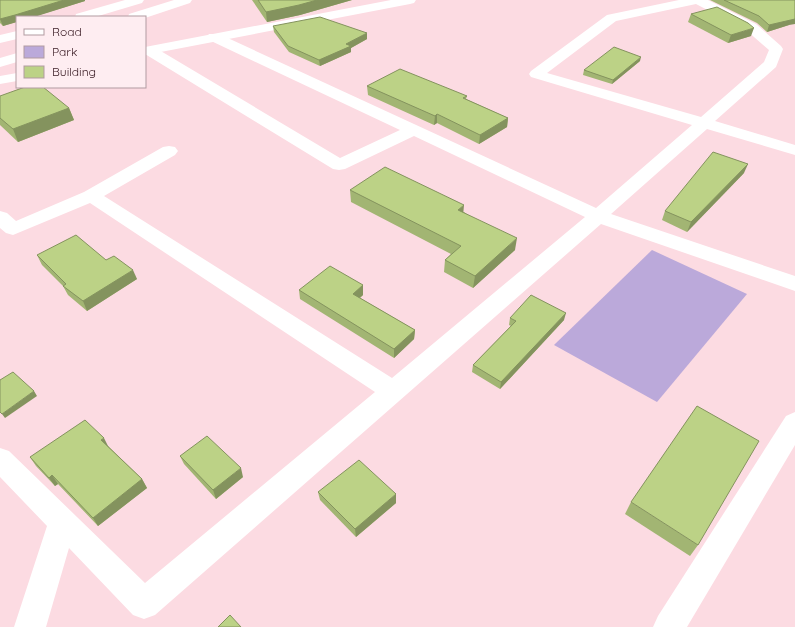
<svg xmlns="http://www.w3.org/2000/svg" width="795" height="627" font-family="Quicksand,sans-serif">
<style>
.green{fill:#bba9da}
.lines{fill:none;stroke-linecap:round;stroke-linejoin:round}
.minor{fill:#fff;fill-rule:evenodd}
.tertiary{fill:#fff;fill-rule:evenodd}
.trunk{fill:#fff;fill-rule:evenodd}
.wall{fill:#a2b573}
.shaded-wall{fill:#84935e}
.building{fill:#bcd286;stroke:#84935e}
</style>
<rect width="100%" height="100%" fill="#fcdbe2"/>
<path class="green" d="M652,250L747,294L657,402L554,345Z"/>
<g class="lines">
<g class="minor">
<path d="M679,0H708L756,24L781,46L783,49L776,67L715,121L795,145V155L707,129L611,214L795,276V291L601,224L155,615L144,619L133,615L69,548L46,627H14L47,526L0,477V448L9,451L145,583L375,392L90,203L13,235L6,233L0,228V211L7,213L16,221L84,192L163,147L169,146L175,147L178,151L175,155L104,196L392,378L585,217L414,136L345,169L339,170L333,169L145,54V47H154L340,158L400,130L209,40L207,37L209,34H219L596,208L692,125L531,77L529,74L531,71L607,15ZM696,4L746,30L769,50L764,62L701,117L547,73L616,21Z"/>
<path d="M795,412V445L687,627H653L658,616L786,416Z"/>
</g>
<g class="tertiary">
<path d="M391,0H416L414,3L410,4L145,55V47Z"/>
<path d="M17,73V81L0,84V76Z"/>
</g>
<g class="trunk">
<path d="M125,0H144L142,3L95,17H75L76,14Z"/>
<path d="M174,0H192L190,3L145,18L128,17L129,14Z"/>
<path d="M17,31V39L0,43V35Z"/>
<path d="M17,53V62L0,67V58Z"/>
</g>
</g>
<g class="wall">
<path d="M0,0L85,1L3,26L0,23Z"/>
<path d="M252,0H352L300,15L267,22Z"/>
<path d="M710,0H795L789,25L767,32L757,23Z"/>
<path d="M691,14L751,36L728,43L688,22Z"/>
<path d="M273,26L367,39L351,48V52L320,66L289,52L274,32Z"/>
<path d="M640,61L612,84L583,75L584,70Z"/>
<path d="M367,86L467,96L466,99L508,118L507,127L479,144L437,123L434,125L368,95Z"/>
<path d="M0,96L69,108L74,120L18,142L0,125Z"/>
<path d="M744,173L687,232L662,220L665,211Z"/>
<path d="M350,190L464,212L515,250L473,288L444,272L445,260L451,254L351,202Z"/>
<path d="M37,255L106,260L137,279L87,311L68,295L63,286L42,265Z"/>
<path d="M363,285V295L360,298L415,330L414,339L394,358L300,299L299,290Z"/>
<path d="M510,318L564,320L500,389L472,372L473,365L511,326L509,325Z"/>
<path d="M108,446L142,479L147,488L98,526L58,484L55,486L36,466L30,457Z"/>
<path d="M180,456L243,477L216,499L184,464Z"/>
<path d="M318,492L396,503L356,537L320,500Z"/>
<path d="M631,502L698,545L690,556L625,514Z"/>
</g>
<g class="shaded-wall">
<path d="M64,0H85V1L34,17H17V22L3,26L0,19Z"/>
<path d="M317,0H352L300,15L267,22L266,12Z"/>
<path d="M792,19H795V24L789,25L767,32L769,25Z"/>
<path d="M754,28L751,36L728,43L731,35Z"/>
<path d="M367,33V39L351,48V52L320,66L319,60L346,44Z"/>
<path d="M641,57L640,61L612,84L613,80Z"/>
<path d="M69,108L74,120L18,142L13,129Z"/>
<path d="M437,114V123L434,125L435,116Z"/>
<path d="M508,118L507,127L479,144L480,135Z"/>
<path d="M748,164L744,173L687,232L691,222Z"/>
<path d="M464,205L463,216L458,210Z"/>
<path d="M517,238L515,250L473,288L475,276Z"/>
<path d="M133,270L137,279L87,311L83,301Z"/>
<path d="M363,285V295L353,303V294Z"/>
<path d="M566,313L564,320L500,389L501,382Z"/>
<path d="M415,330L414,339L394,358V349Z"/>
<path d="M34,391L37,396L5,418L2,414Z"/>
<path d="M104,438L109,448L101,440Z"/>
<path d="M241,468L243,477L216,499L213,490Z"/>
<path d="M52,475L58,484L55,486L49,478Z"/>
<path d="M142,479L147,488L98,526L93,518Z"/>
<path d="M396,494V503L356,537L355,529Z"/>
</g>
<g class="building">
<path d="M0,0H64L15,15L0,19Z"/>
<path d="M258,0H317L299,5L266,12Z"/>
<path d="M724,0H795V19L769,25L759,16Z"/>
<path d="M717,7L748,23L754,28L731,35L691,14Z"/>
<path d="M320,17L367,33L346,44L351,46L319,60L288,46L273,26Z"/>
<path d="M614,47L641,57L613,80L584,70Z"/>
<path d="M400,69L467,96L463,98L508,118L480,135L437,114L435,116L367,86Z"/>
<path d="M25,87H43L69,108L13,129L0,118V96Z"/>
<path d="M713,152L748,164L691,222L665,211Z"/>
<path d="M385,167L464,205L458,210L517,238L475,276L445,260L461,246L350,190Z"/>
<path d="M76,235L106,260L114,256L133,270L83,301L63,286L66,284L37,255Z"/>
<path d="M330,266L363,285L353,294L415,330L394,349L299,290Z"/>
<path d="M531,295L566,313L501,382L473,365L516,321L510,318Z"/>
<path d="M13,372L34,391L2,414L0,412V380Z"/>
<path d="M697,406L759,441L698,545L631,502Z"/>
<path d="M85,420L104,438L101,440L142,479L93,518L52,475L49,478L30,457Z"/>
<path d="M207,436L241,468L213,490L180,456Z"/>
<path d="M359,460L396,494L355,529L318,492Z"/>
<path d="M230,615L241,627H218Z"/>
</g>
<rect x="16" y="16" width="130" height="72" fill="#feedf1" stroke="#b19ba1"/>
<rect x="24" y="29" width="20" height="6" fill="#ffffff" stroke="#b19ba1"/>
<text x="52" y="36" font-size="12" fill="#3e2029">Road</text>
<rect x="24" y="46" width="20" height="12" fill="#bba9da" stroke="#b19ba1"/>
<text x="52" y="56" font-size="12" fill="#3e2029">Park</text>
<rect x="24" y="66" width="20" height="12" fill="#bcd286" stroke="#b19ba1"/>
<text x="52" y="76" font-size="12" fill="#3e2029">Building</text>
</svg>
